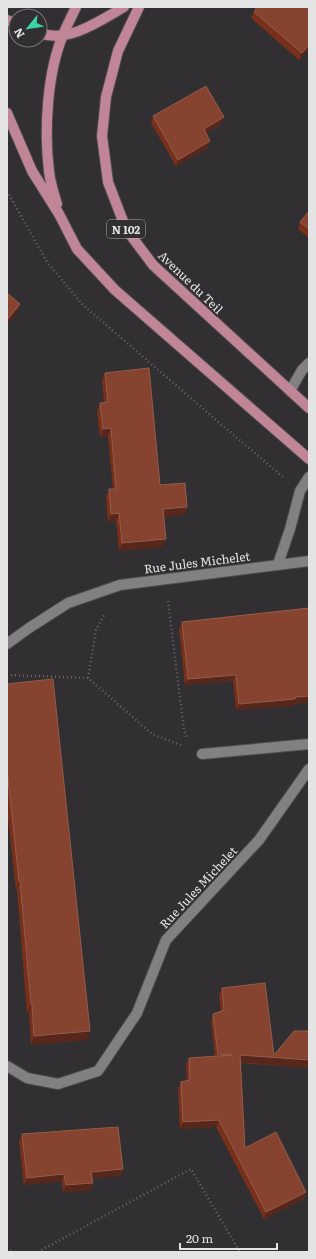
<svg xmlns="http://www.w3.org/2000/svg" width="316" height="1259" font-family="Literata,serif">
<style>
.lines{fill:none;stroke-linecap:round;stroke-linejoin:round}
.street-casing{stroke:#4e4c4e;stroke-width:12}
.primary-casing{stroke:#4e4c4e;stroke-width:12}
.path{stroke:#676568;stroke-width:2.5;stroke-dasharray:1 3;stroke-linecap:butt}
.street{stroke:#828083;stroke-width:10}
.primary{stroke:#c08596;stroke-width:10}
.wall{fill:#79301a}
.shaded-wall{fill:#57271b}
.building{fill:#854330;stroke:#945c4c}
.labels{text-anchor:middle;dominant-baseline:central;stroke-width:4;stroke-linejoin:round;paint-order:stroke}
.shield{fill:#312f32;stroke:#afaeaf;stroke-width:1}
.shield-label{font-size:11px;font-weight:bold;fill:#e5e4e5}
.street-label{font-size:12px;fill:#e5e4e5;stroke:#312f32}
</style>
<rect width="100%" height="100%" fill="#312f32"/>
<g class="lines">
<defs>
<g id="street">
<path d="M290,391L302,370L309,363"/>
<path d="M278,564L290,529L300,491L309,477"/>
<path d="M7,644L29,628L68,603L120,585L309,561"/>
<path d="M202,754L309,744"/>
<path d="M7,1066L27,1078L58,1084L98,1071L137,1013L166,940L259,840L309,769"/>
</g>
<g id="primary">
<path d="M139,7L118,51L106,97L102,136L108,182L126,229L153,265L309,408"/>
<path d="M7,20L16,24"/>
<path d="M40,33C68,44 101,20 124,7"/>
<path d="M7,113L32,171L59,214L77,249L115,290L309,459"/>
<path d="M57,204C54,194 50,182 49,171C44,131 47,73 63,35C67,25 72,16 76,7"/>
</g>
</defs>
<use href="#street" class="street-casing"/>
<use href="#primary" class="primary-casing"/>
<g class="path">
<path d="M7,191L47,262L82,304L223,426L283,477"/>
<path d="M168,601L184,730L187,739"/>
<path d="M7,675L88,678L152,734L183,746"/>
<path d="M88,678L96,630L104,615"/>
<path d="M7,1248L12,1252"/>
<path d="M38,1252L191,1169L240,1252"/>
</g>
<use href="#street" class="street"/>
<use href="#primary" class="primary"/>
</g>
<g class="wall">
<path d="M309,7V49L299,60L251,18L254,12Z"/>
<path d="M153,116L221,124L206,133L208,148L176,166L151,123Z"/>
<path d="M309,211V238L298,229L300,222Z"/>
<path d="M105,373L160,485L187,507L184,515L164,517L163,547L119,551L116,521L108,522L106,497L109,489H113L108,436L100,437L97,412L100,403H104L102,381Z"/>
<path d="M309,608V702L294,704L293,706L236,710L233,681L185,685L179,629L182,622Z"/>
<path d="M7,684L87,1040L31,1045L29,1012L27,1013L17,890H16L7,810Z"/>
<path d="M222,988L274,1055L309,1068L240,1063L245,1148L304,1199L264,1219L216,1127L180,1129L178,1089L181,1082L187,1081L186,1064L189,1058L215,1056L211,1020L213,1014L221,1011L219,995Z"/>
<path d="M22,1134L121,1176L92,1178L93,1183L90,1190L63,1192L62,1181L24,1185L19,1141Z"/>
</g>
<g class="shaded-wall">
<path d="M309,45V49L299,60L302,53Z"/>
<path d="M224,117L221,124L201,136L204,129Z"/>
<path d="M210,141L208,148L176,166L178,160Z"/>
<path d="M20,304L17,313L7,325V320Z"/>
<path d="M111,428L108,436L100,437L103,429Z"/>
<path d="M187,507L184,515L160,517L163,509Z"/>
<path d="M119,513L116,521L108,522L111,514Z"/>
<path d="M166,539L163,547L119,551L122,543Z"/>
<path d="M236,675L233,681L185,685L188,679Z"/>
<path d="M309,696V702L294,704L293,706L236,710L239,704Z"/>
<path d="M19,881H20L17,890H16Z"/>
<path d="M31,1004H32L29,1012L27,1013Z"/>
<path d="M90,1031L87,1040L31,1045L34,1036Z"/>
<path d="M218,1054L232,1055L216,1061Z"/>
<path d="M240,1055L309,1060V1068L237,1062Z"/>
<path d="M219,1120L216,1127L180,1129L183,1122Z"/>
<path d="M123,1169L121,1176L89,1179L91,1172Z"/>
<path d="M64,1174L62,1181L24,1185L27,1178Z"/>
<path d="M93,1183L90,1190L63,1192L66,1185Z"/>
<path d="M306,1192L304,1199L264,1219L266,1212Z"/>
</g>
<g class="building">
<path d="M257,7H309V45L302,53L254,12Z"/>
<path d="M206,86L224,117L204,129L210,141L178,160L153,116Z"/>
<path d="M309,211V229L300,222Z"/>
<path d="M7,293L20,304L7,320Z"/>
<path d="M149,368L160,485L185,483L187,507L163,509L166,539L122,543L119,513L111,514L109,489H116L111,428L103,429L100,403L108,402L105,373Z"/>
<path d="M309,608V696L295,697V699L239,704L236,675L188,679L182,622Z"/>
<path d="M53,679L90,1031L34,1036L32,1004H31L20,881H19L7,769V684Z"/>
<path d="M265,983L274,1055L294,1031H309V1060L240,1055L245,1148L276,1132L306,1192L266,1212L219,1120L183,1122L181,1082L190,1080L189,1058L232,1055L218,1054L213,1014L224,1010L222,988Z"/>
<path d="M118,1127L123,1169L91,1172L93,1183L66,1185L64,1174L27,1178L22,1134Z"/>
</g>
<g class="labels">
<rect class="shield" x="107" y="220" width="38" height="18" rx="3"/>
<g class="shield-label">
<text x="126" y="229">N 102</text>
</g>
<g class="street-label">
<text transform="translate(191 282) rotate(44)">Avenue du Teil</text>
<text transform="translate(197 562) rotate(-7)">Rue Jules Michelet</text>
<text transform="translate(198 887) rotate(-47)">Rue Jules Michelet</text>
</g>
</g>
<rect width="316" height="1259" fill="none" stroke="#e5e4e5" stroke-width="16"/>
<g transform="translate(28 28) rotate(240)"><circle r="19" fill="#312f32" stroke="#79777a"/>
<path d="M0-3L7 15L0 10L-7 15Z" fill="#39d4a5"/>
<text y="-6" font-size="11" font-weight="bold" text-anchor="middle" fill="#e5e4e5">N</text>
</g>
<path d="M180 1243v6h97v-6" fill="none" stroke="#e5e4e5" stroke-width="2"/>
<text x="186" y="1243" font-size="12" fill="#e5e4e5" stroke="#312f32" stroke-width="3" paint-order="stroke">20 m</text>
</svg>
